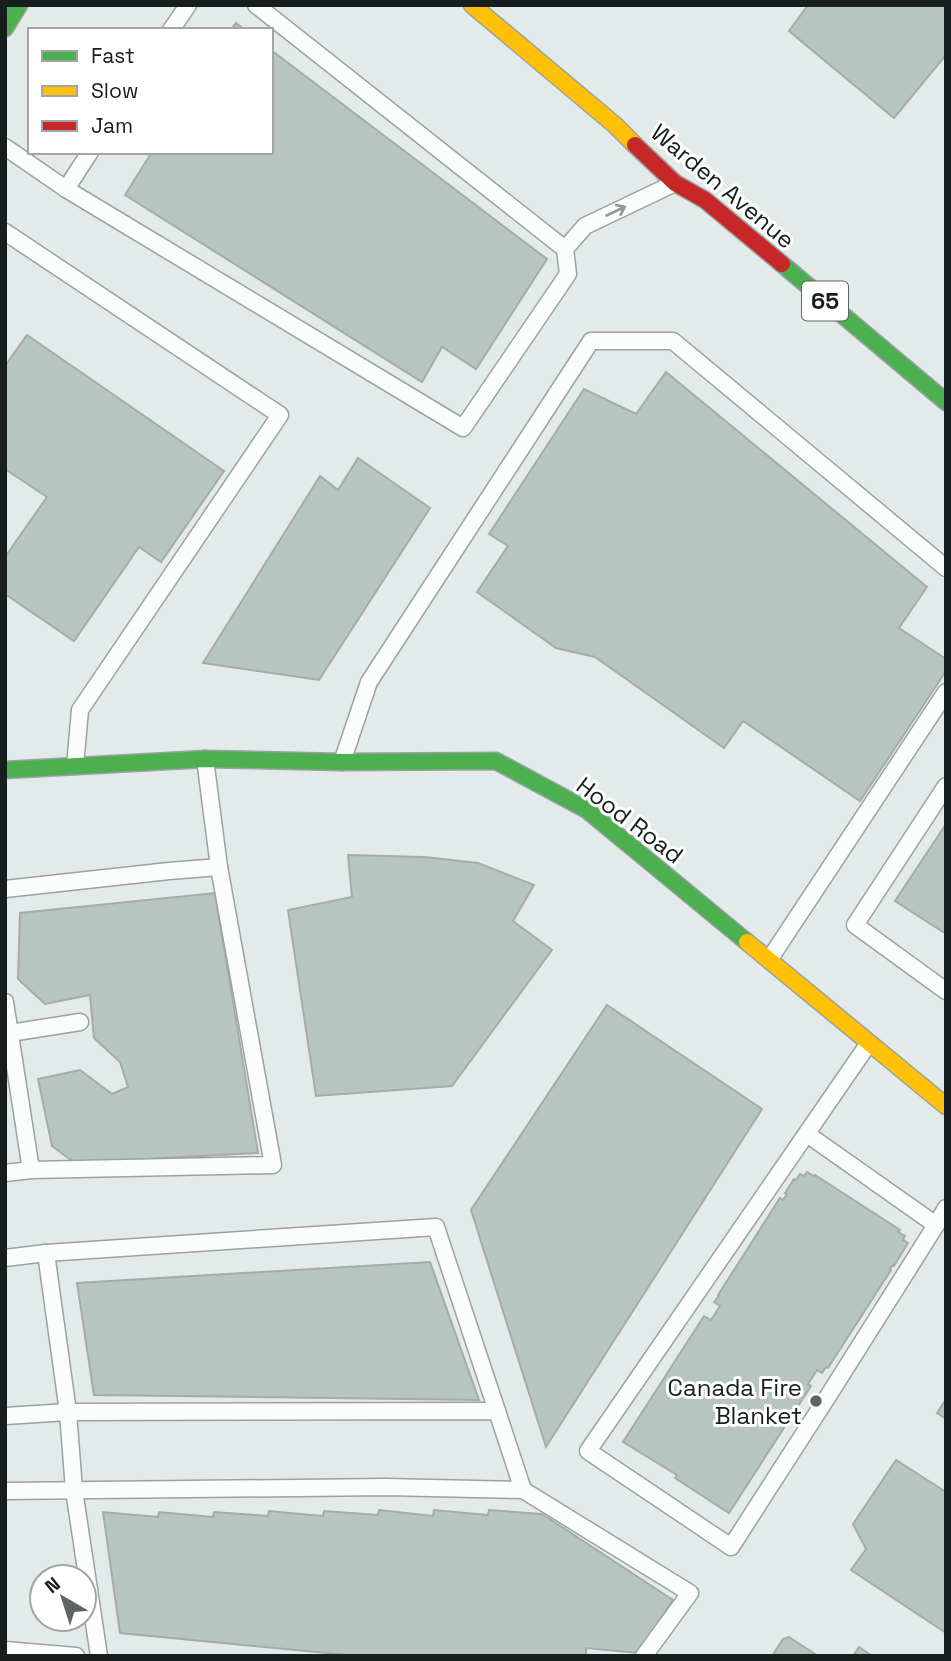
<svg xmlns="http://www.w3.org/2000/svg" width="951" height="1661" font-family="'Space Grotesk',sans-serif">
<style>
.building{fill:#b6c5bf;stroke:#a5abaa;stroke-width:2}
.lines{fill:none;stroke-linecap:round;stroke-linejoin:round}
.lane-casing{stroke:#9ca1a1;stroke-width:19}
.fast-casing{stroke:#9ca1a1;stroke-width:19}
.slow-casing{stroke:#9ca1a1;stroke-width:19}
.jam-casing{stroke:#9ca1a1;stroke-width:19}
.lane{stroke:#fbfcfc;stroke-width:16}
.fast{stroke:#4caf50;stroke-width:16}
.slow{stroke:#ffc107;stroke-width:16}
.jam{stroke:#c62828;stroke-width:16}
.oneway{stroke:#959898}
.poi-dot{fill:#5f6565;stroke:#fff;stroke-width:2.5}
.labels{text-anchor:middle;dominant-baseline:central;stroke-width:6;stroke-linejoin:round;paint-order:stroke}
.shield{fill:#fff;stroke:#5d6161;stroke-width:2}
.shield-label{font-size:23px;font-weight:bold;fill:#181d1d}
.street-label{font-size:24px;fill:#181d1d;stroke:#fff}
.poi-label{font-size:24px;fill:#181d1d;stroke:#fff;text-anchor:end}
</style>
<rect width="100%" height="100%" fill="#e3eaea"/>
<g class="building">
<path d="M808,5H946V55L894,118L789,31Z"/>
<path d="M236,23L245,30H231Z"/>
<path d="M271,50L547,259L476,369L442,347L422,382L125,195L152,152H271Z"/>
<path d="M27,335L224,471L161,562L139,547L74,641L5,594V557L47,497L5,469V366Z"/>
<path d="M666,372L927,587L899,628L946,659V671L860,801L743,721L724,748L595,657L556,648L477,592L508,546L489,534L584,389L636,414Z"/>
<path d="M358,458L430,508L319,680L203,663L320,476L338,490Z"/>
<path d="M946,824V934L895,901Z"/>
<path d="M348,855L424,857L478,863L534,885L513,921L552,950L452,1086L316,1096L288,910L352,897Z"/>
<path d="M215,893L258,1153L75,1163L52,1146L38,1079L80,1070L112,1094L128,1087L120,1062L94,1038L90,995L45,1004L18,979L20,913Z"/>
<path d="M607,1005L762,1109L546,1447L471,1210Z"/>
<path d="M807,1172L814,1176L815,1175L900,1230L898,1232L905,1236L903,1240L908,1243L894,1266L893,1265L890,1269L891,1270L828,1368L826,1367L822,1373L817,1370L808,1384L811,1386L729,1513L675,1478L677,1475L623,1442L704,1316L711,1320L720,1306L714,1302L719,1296L718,1295L780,1198L783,1200L787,1194L785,1193L794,1179L796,1180L800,1174L804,1176Z"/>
<path d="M430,1262L479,1400L94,1395L77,1283Z"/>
<path d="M946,1399V1419L937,1413Z"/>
<path d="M896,1460L946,1492V1633L851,1570L866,1549L853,1524Z"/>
<path d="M379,1510L433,1516L434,1510L488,1515L489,1510L542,1514L673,1600L638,1653L586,1648V1656H358L120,1633L103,1512L158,1517L159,1512L213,1517L214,1512L268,1516L269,1511L323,1516L324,1511L378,1515Z"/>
<path d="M789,1637L818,1656H772L783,1639Z"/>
<path d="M859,1647L872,1656H853Z"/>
</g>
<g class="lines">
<defs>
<g id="lane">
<path d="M171,30L188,5"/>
<path d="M5,147L66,189L463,428L568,274L565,249L256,5"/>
<path d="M66,189L90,152"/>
<path d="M5,232L280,415L80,710L75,766"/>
<path d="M565,249L585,226L675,183"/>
<path d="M342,762L369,682L591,341H673L946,568"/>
<path d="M946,786L855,925L946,991"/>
<path d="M5,889L169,871L219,867"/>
<path d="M769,960L946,692"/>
<path d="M5,1002L31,1170L273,1165L219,867L205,759"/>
<path d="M10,1033L80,1022"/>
<path d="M807,1134L936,1225L832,1390L731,1547L588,1451L869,1043"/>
<path d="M5,1173L31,1170"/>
<path d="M936,1225L946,1208"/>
<path d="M46,1253L436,1227L497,1411"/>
<path d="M5,1258L46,1253L68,1412L497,1411L523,1490"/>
<path d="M5,1416L68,1412L74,1490L99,1656"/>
<path d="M5,1491L386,1487L523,1490L690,1593L644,1656"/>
<path d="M5,1650L76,1656"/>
</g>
<g id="fast">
<path d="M5,28L19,5"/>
<path d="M782,264L946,402"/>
<path d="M5,770L205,759L342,762L496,761L587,810L747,942"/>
</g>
<g id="slow">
<path d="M472,5L615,125L635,145"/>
<path d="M747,942L946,1106"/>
</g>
<path id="jam" d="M635,145L675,183L705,200L782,264"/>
</defs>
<use href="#lane" class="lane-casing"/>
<use href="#fast" class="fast-casing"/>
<use href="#slow" class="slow-casing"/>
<use href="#jam" class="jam-casing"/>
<use href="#lane" class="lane"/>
<use href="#fast" class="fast"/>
<use href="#slow" class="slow"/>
<use href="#jam" class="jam"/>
</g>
<defs><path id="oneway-shaft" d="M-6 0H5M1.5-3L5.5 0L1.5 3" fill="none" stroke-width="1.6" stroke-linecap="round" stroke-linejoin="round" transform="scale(1.75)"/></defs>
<use class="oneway" href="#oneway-shaft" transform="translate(616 211) rotate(-25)"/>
<circle class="poi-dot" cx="816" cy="1401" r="7"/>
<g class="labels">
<rect class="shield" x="802" y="281.5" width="46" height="39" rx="5"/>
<g class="shield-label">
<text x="825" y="301">65</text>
</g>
<g class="street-label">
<text transform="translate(723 186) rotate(40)">Warden Avenue</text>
<text transform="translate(630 820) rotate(37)">Hood Road</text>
</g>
<g class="poi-label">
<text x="802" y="1387">Canada Fire<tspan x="802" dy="28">Blanket</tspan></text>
</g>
</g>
<rect width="951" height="1661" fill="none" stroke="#181d1d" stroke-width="14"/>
<rect x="28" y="28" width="245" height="126" fill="#ffffff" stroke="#a3a5a5" stroke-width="2"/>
<rect x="42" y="51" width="35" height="10" fill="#4caf50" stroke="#a3a5a5" stroke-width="2"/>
<text x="91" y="63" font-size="21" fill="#181d1d">Fast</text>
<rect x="42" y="86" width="35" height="10" fill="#ffc107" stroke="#a3a5a5" stroke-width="2"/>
<text x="91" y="98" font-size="21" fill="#181d1d">Slow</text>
<rect x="42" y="121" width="35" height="10" fill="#c62828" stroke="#a3a5a5" stroke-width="2"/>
<text x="91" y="133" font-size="21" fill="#181d1d">Jam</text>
<g transform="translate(63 1598) rotate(321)"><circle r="33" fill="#ffffff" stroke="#a3a5a5" stroke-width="2"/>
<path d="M0-5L12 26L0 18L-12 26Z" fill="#5f6565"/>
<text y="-10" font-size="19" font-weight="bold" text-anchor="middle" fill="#181d1d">N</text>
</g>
</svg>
